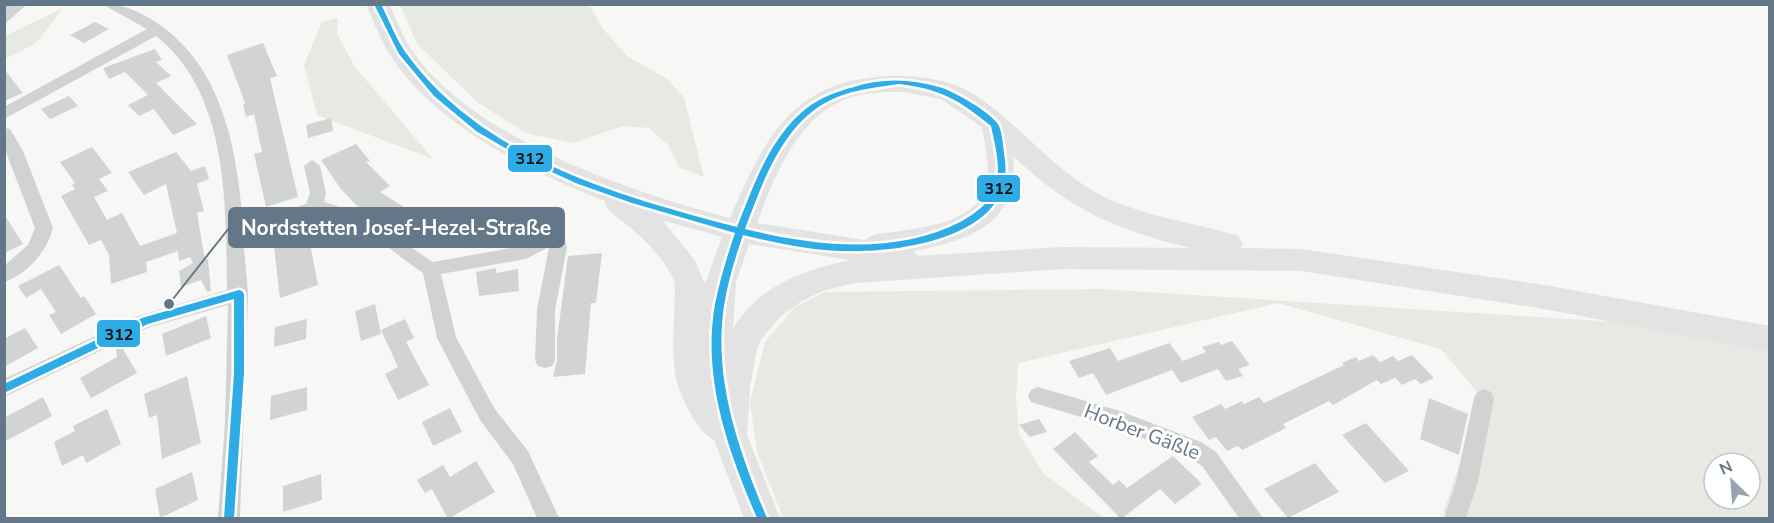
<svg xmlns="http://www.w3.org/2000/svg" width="1774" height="523" font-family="'Nunito Sans',sans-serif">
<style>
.green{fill:#e6eae3;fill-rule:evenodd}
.building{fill:#d2d4d4}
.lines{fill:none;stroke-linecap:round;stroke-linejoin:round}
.minor{fill:#d1d2d2;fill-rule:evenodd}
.primary{fill:#e3e3e3;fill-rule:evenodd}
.bus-1-casing{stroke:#fff;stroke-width:5}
.bus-1{fill:#2dace5;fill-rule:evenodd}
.labels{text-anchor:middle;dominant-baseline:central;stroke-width:6;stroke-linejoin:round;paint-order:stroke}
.street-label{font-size:20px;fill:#647789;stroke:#fff}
.leader{fill:none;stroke:#647789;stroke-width:2}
.callout-dot{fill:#647789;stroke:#fff;stroke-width:2}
.callout{fill:#647789;stroke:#647789;stroke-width:2}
.callout-label{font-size:21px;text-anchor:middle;font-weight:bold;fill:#fff}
.line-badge{stroke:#fff;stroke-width:2}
.pale-badge-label{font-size:16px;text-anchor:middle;font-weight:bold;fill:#111}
</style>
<rect width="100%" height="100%" fill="#f7f7f5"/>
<g class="green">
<path d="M400,5H589L603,29L628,57L666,78L684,97L704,177L680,168L668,145L649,128L623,126L573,143L526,133L477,102L417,44Z"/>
<path d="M63,8L36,43L5,59V36Z"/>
<path d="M338,18L337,34L355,67L433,159L317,115L304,65L322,22Z"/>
<path d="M1099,289L1648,324L1769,342V518H1452L1443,513L1482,398L1441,349L1278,303L1018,363L1016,399L1019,434L1044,474L1104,518H783L757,452L750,402L765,342L794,308L824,292ZM1714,463H1750V499H1714Z"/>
</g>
<g class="building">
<path d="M4,4H27L4,25Z"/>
<path d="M95,22L109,29L84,43L70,35Z"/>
<path d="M263,43L277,76L270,78L298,197L266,207L254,154L262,152L254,114L246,117L243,104L245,103L227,55Z"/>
<path d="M155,49L162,60L156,62L171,76L156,83L197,124L173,135L154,109L139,116L128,105L148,95L125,72L109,79L103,68Z"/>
<path d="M4,69L23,93L4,101Z"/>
<path d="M69,96L78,106L50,119L41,109Z"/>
<path d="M331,118L333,131L308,138L306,125Z"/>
<path d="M356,144L370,161L366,162L390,186L380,192L410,211L407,213L444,230L427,245L388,228L363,212L340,188L321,160Z"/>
<path d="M92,147L112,173L99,179L108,191L94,197L107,220L122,213L140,246L177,233L166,184L144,195L128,172L176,152L191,171L205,166L209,179L197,184L204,211L197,213L205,260L208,259L211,291L207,292L201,280L181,287L179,271L193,263L190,257L179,261L178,251L146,262L147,272L111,284L109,255L101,240L89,245L61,196L75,189L72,185L75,183L60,162Z"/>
<path d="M4,214L23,244L4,253Z"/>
<path d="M463,225L481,233L465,248L447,240Z"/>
<path d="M307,228L318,285L280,298L273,239Z"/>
<path d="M602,253L596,303H591L585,374L553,377L557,360V339L568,256Z"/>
<path d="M59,265L81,298L84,296L96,314L61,334L49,315L56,312L41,289L26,298L18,286Z"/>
<path d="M496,268V273L518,269L519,291L479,296L476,272Z"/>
<path d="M375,304L381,334L361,341L355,311Z"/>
<path d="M206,316L211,338L166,356L162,334Z"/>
<path d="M307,319L306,339L274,347L275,327Z"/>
<path d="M405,319L414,338L406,342L429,385L398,400L385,374L398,367L381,330Z"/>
<path d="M25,328L38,348L4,367V339Z"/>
<path d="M1232,341L1250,365L1238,369L1243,376L1226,381L1218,369L1181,383L1172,370L1106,395L1093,373L1079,378L1069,361L1110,348L1118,361L1169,343L1183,361L1206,352L1202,347L1219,342L1221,345Z"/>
<path d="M120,344L137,373L91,398L80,378L117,357L116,346Z"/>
<path d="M1373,355L1380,362L1393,356L1398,361L1412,355L1434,378L1421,384L1415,379L1402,385L1395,378L1381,384L1377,380L1333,405L1329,401L1283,424L1286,428L1242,450L1238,446L1227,451L1216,437L1209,440L1192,417L1221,404L1225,409L1242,401L1244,404L1259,397L1264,403L1344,365L1342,363L1356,357L1359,361Z"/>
<path d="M187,376L201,443L162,459L157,415L149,418L144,394Z"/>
<path d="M307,387V410L270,420L271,396Z"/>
<path d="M43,397L52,416L4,442V418Z"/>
<path d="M1429,398L1468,414L1459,455L1420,439Z"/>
<path d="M450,408L462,432L433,446L422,422Z"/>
<path d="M107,409L121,444L86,463L83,455L62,466L54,442L75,431L73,426Z"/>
<path d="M1039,419L1047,432L1030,437L1019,425Z"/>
<path d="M1366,423L1409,471L1385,483L1342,435Z"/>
<path d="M1075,432L1098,456L1089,462L1113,485L1119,480L1127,488L1173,456L1202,484L1175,504L1160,489L1121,519L1053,449Z"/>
<path d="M476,461L495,492L448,519L432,489L425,493L417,480L443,465L450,477Z"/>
<path d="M1315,463L1339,492L1288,518L1264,489Z"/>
<path d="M192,472L198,500L160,518L155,489Z"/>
<path d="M321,474L322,500L283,512V486Z"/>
</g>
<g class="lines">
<g class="minor">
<path d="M102,4C124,4 139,11 157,23C223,67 237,150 243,223L306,204L310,193L304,166L312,160L320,166L326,193L324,202L359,213L433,262L522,246L551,231L563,236L567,247L555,310V360L552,366L545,368L538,366L535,360L537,310L549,247L526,259L441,274L456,337L494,408L528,451L559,518H537L513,464L480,420L437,338L423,273C397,256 350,212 319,214C293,215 268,228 243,236L248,294L240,518H218L225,423L228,305L150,327L4,397V379L138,316L227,290C226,206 229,93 156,36L4,119V107L147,29Z"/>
<path d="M4,128L10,129L23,151L53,228C47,251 28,274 4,282V266L28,245L35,228L4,147Z"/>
<path d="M1038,387L1120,411L1201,442L1216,452L1263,518H1239L1202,466L1187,456L1117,428L1031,402L1028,396L1031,390Z"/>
<path d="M1484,389L1491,392L1494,398L1478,482L1466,518H1444L1456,482L1474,398L1477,392Z"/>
</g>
<path class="primary" d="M366,4H389C396,18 401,33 409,46C467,137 630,192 730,218C766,134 795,77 896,76C923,76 952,80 975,95C1018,123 1050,166 1095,192C1141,217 1190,221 1238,236L1243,244L1241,248L1301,249L1544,285L1770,326V352L1544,309L1301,271L1062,269L856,283L825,290L802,301L780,317L760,341L757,349L750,387L747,435L780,518H744L714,440C698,434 676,389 675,373C671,344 675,312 675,283C664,257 641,235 618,218C612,213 605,209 605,201C530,172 429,122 387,50C379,36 373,20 366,4ZM903,92L941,99L982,127C985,147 992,172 984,191C973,221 927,227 900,231C889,233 873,232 865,240L757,223C775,176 798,113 852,97C869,92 886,92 903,92ZM1013,156C1070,210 1115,230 1191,248L1062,247L917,256L914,251C969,240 1021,223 1013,156ZM662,220L722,237L705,284L694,259ZM749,244L851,260C806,269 757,286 733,329L736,282Z"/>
<defs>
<g id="bus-1">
<path d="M374,4H381C389,20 396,39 406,53C482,158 618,196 737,227C754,185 770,136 808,107C822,97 838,91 854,87C882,78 911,79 939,87C952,90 994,114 999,126C1002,133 1003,144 1004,153C1006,166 1007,180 1001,193C980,239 901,251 856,251C818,252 780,244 743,235C735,258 728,281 724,306C713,380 739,451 767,518H757C728,451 702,378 715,304C720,280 727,256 735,233L632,203L578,184L525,160L476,131L434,96L399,54ZM899,84C941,89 959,100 991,126C995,145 1001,166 996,185C991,202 976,213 962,221C895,256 815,246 745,229C764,179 785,116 840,96C859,89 879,87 899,84Z"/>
<path d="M239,290L242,291L244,294V373L234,518H224L234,373V299L148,324L4,393V384L142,318Z"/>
</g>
</defs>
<use href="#bus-1" class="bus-1-casing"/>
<use href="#bus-1" class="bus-1"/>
</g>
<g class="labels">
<g class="street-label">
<text transform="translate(1142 432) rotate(21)">Horber Gäßle</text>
</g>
</g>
<path class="leader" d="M169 304L229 228"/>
<circle class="callout-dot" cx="169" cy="304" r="6"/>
<rect class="callout" x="229" y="208" width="335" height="39" rx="6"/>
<g class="callout-label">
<text x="396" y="235">Nordstetten Josef-Hezel-Straße</text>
</g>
<g class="line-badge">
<rect x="507" y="144" width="46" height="29" rx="6" fill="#2dace5"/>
<rect x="976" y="174" width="45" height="29" rx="6" fill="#2dace5"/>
<rect x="96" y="319" width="45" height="29" rx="6" fill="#2dace5"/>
</g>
<g class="pale-badge-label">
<text x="530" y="164">312</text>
<text x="999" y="194">312</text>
<text x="119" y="340">312</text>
</g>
<rect width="1774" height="523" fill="none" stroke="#647789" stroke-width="12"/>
<g transform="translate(1732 481) rotate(335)"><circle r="28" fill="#ffffff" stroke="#c1c9d0" stroke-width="1.5"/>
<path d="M0-4.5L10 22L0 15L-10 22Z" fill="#97a4af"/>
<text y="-9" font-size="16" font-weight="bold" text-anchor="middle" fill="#647789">N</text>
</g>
</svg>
